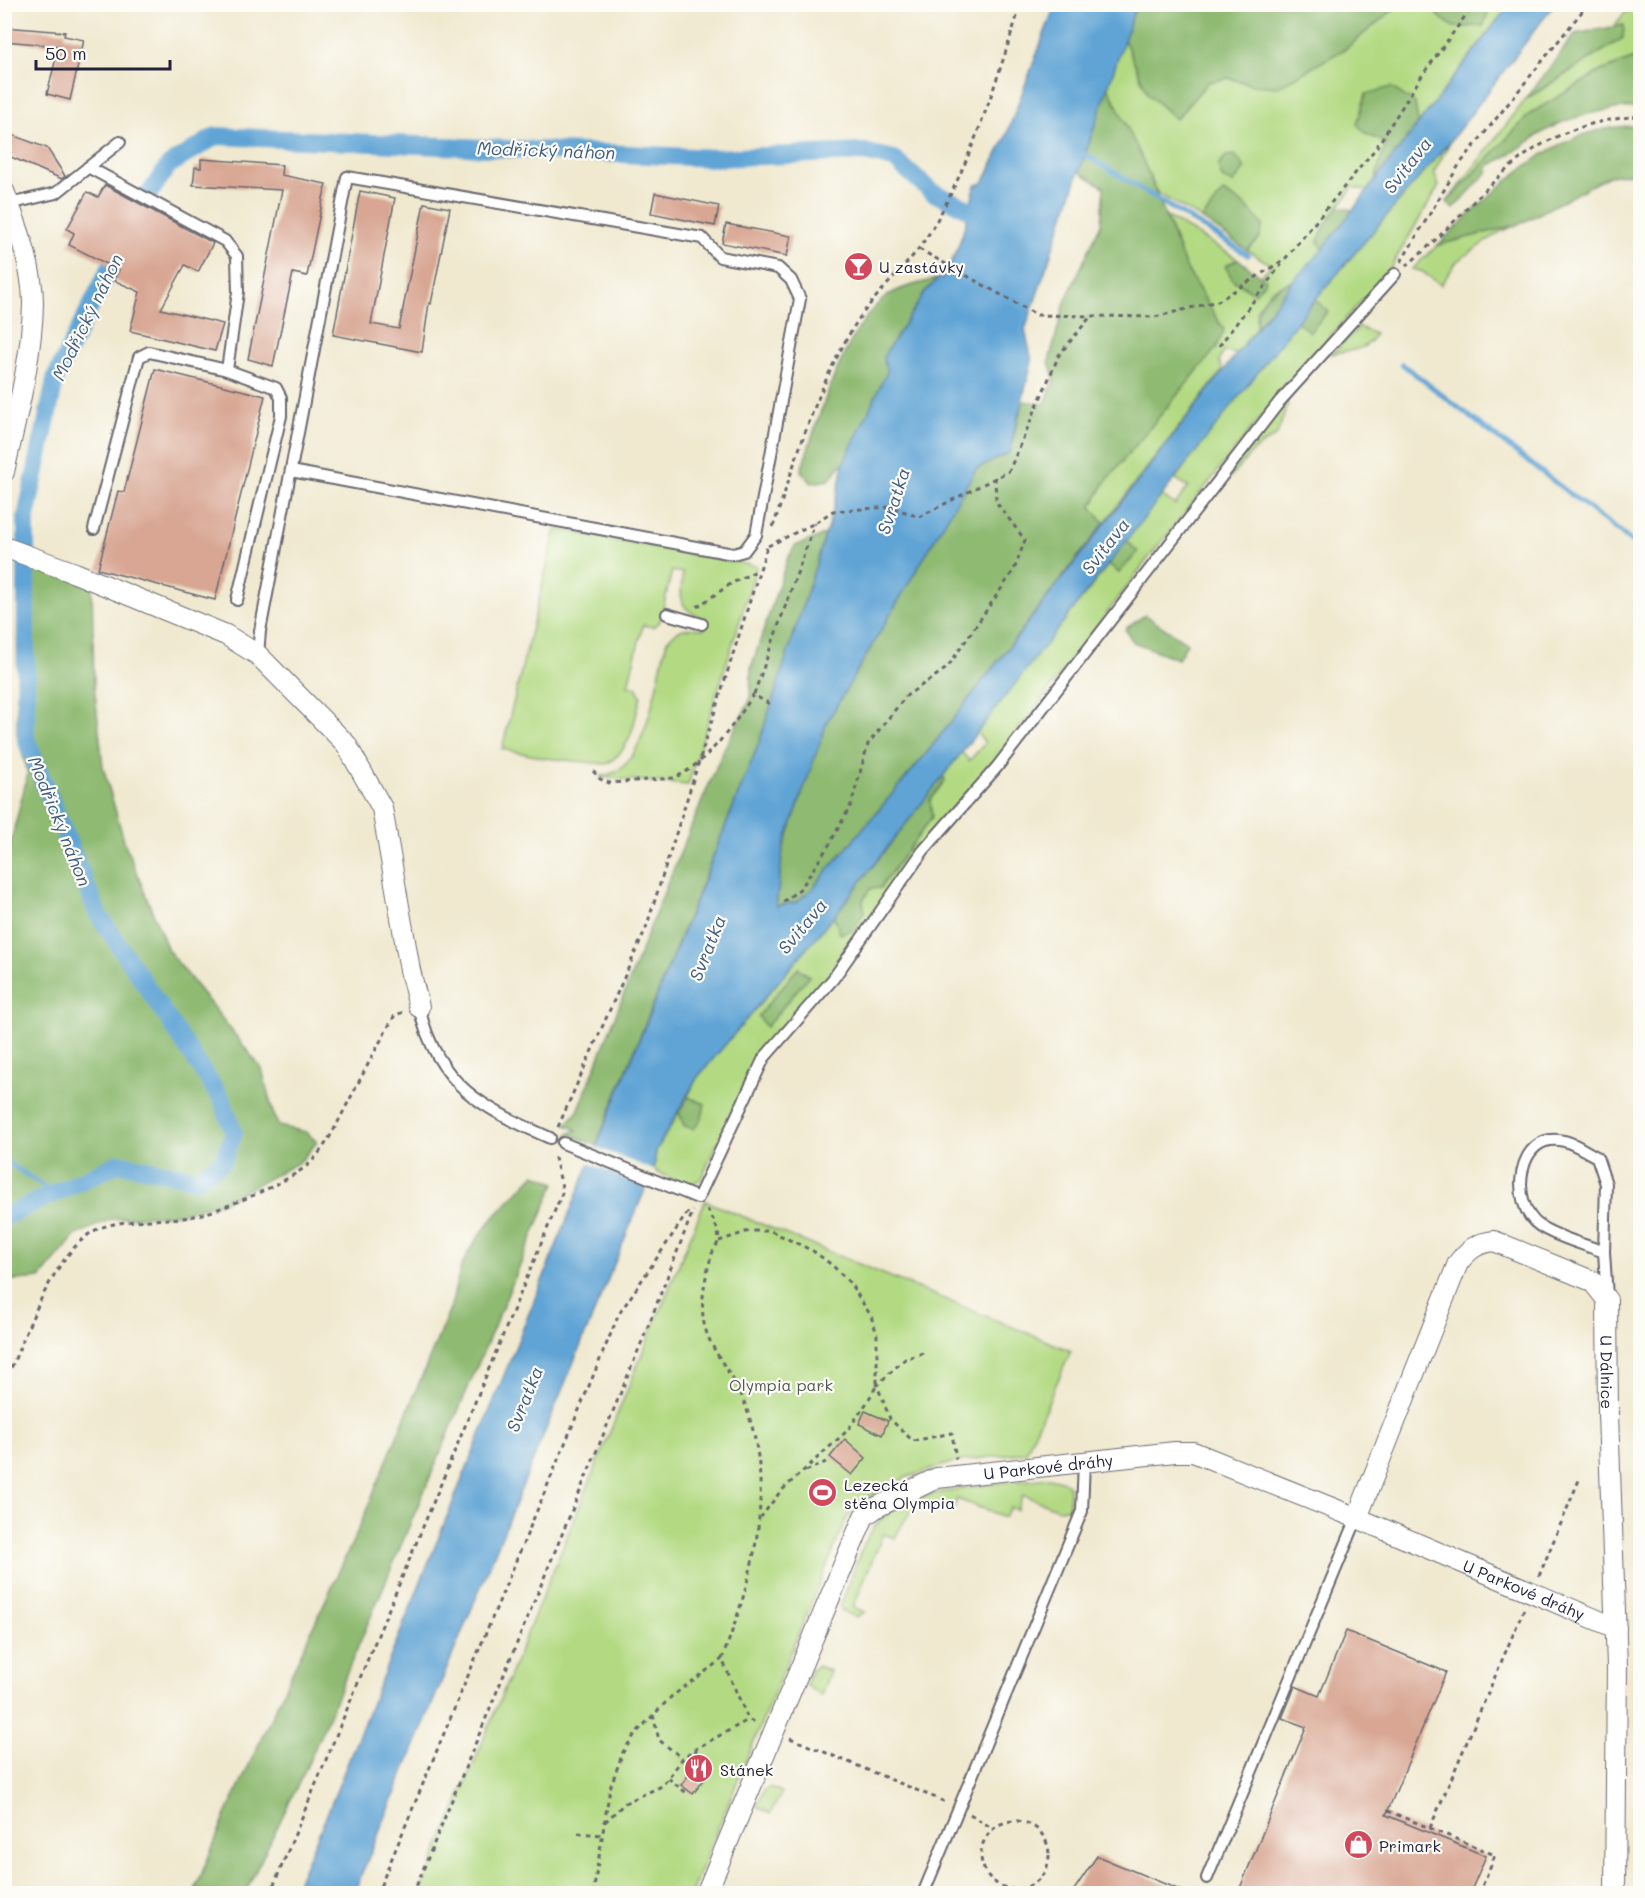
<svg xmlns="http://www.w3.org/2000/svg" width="1645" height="1898" font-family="Mali,sans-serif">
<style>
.green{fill:#b3da83;stroke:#6a7e5f;stroke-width:1.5;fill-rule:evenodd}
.forest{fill:#8eba71;stroke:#586e56;stroke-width:1.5}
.water{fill:#61a4d5;stroke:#426388;stroke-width:1.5}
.pier{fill:#f0e9d0}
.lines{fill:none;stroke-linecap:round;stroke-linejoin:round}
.stream{stroke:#61a4d5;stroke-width:5}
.canal{stroke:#61a4d5;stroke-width:18}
.building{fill:#d8a693}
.lane-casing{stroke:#6a686f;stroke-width:14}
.street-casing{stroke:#6a686f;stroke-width:22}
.path{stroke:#6a686f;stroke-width:3;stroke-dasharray:4.5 4.5;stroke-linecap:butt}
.lane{stroke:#fff;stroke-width:10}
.street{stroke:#fff;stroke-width:20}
.labels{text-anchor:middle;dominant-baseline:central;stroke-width:4.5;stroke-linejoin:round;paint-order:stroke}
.poi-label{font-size:16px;fill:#22223b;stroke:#fdfcf7;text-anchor:start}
.street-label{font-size:16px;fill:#22223b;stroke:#fdfcf7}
.park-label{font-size:16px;fill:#4e5951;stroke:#fdfcf7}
.water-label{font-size:18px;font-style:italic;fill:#3e5c80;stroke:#fdfcf7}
</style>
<rect width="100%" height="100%" fill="#fdfcf7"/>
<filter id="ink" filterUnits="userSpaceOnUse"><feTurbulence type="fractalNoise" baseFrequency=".0167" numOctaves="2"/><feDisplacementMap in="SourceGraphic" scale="12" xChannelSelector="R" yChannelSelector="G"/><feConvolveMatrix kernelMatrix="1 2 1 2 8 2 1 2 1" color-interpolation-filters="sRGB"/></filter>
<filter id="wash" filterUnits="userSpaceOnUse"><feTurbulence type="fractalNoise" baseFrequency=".008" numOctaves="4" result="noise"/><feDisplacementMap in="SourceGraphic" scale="24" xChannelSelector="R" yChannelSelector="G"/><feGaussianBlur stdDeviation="1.35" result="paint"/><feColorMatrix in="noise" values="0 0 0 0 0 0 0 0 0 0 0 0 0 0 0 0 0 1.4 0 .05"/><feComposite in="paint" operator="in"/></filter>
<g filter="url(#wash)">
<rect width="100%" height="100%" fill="#f0e9d0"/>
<g class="green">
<path d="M1399,5H1443L1437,15L1454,27L1483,26L1491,5H1509L1418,124L1415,103L1391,88L1366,134L1386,143L1375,180L1367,191L1353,187L1327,222L1318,241L1323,249L1293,281L1272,289L1256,310V328L1236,354L1224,351L1219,361L1223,370L1104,523L1091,507L1106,481L1224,330L1186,268L1166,216L1238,259L1226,266L1233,280L1254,292L1266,280L1261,276L1271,265L1247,250L1259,239C1251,211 1248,207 1223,193L1202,219L1158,194L1108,87L1124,39L1148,94L1176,119L1208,82L1229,78L1253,85L1345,49Z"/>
<path d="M1632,5H1640V56L1601,71L1531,113L1447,202L1526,99L1623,38L1624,25L1613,27Z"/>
<path d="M1452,139L1434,172L1439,186L1391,267L1277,397L1147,560L999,756L910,858L839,963L781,1029L753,1066L701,1179C686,1190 672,1178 657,1172L654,1168L656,1151L679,1112L684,1126L705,1104L688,1097L697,1078L834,916L840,933L864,912L863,900L870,888H880L930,800L945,780L943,776L962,752L969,761L985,743L977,732L1109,564L1119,573L1138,552L1126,541L1162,495L1175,505L1188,487L1175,478L1297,322L1310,331L1328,311L1315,300ZM798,968L809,976L766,1027Z"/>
<path d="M1520,224L1502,231L1457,261L1441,285L1421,271L1412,269L1438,245Z"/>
<path d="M1359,327L1375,334C1368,352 1347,350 1331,354Z"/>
<path d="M1286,401L1288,403L1277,435L1254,450L1223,486L1221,484Z"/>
<path d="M556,529L757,566L688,785L599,777C605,775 612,774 617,771C648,754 658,673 667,641C678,627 688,627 705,629L707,620C679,610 679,601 683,573L672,571L660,621L653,627L643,625L628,685L636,687L641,696C634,722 632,750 606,764L545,758L502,749Z"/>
<path d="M705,1201L1071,1351L1026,1452L954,1462L905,1478L856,1504L845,1522L691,1893L420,1894Z"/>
<path d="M1049,1478L1065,1482L1069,1487V1508L1058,1509L1023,1495L1017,1510L1010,1507L1005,1517L957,1499L952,1511C918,1499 910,1508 895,1538L883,1534L853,1607L865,1612L856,1617L842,1611L840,1606C850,1583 860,1545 875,1526C907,1485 1000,1484 1049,1478Z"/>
<path d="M818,1666L830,1671L821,1696L806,1685L811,1670Z"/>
<path d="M769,1787L782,1792L770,1814L757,1806L764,1790Z"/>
</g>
<g class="forest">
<path d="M1136,5V4L1399,5L1345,49L1278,87L1253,85L1229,78L1208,82L1176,119L1148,94L1124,39Z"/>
<path d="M1443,5V4L1491,5L1483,26L1454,27L1437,15Z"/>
<path d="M1624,25L1623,38L1526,99L1575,34Z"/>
<path d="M1640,56V107C1609,108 1572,115 1545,131C1526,142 1509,158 1489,165L1487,173L1453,209L1447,202L1531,113L1601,71Z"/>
<path d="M1108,87L1143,160L1186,268L1224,330L1217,347L1106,481L1091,507L1104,523L926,754L811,890L796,902L776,906L783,849L827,721L976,469L1009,453L1023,401L1045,404L1054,379L1049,361L1065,302L1101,224L1104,187L1079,172Z"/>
<path d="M1391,87L1415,103L1418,124L1375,180L1386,143L1366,134L1357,124L1366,94Z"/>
<path d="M1640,126V172L1609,176L1520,224L1438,245C1495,191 1555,123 1640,126Z"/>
<path d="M1235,155L1245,168L1233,183L1222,178L1218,166L1226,156Z"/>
<path d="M1223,192L1245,205L1263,225L1259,239L1247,250L1202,219Z"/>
<path d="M1338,207L1353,210L1323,249L1318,241L1327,222Z"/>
<path d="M1238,259L1266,280L1255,293L1233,280L1225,266Z"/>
<path d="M939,278L926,291L884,357L888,372L844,462L829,480L812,483L801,471C817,422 844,328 887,296C902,286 922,283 939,278Z"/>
<path d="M1293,281L1256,328C1256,300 1268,291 1293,281Z"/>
<path d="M1315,300L1328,311L1310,332L1297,322Z"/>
<path d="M826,534L759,743L596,1145L568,1134L577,1130L566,1125L578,1111L666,887L723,751L750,700L751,668L787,560L795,546Z"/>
<path d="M1126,541L1138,552L1119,573L1109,564Z"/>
<path d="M18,562L92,584L94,684L103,767L125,844L168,950L262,1069L274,1117L279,1126L306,1132L317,1142L300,1162L223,1202L178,1214L111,1219L76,1235L40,1278L5,1281V866L28,773L17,735Z"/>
<path d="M1145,615L1187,643L1178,659L1133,642L1125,629Z"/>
<path d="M943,776L945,780L930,800L932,817L880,888L870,889L863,900L864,912L854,930L840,934L834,916Z"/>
<path d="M798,968L809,976L766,1027L758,1016Z"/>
<path d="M688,1097L705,1104L702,1118L694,1129L684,1126L679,1112Z"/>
<path d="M535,1174L555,1183L309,1762L245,1893H194L224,1819L359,1528L451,1306C455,1292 457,1277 462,1265C478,1229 509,1202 535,1174Z"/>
</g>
<path class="water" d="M1055,5H1136L1025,330L1032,361L1009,453L976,469L827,722L783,849L776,906L796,902L811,890L926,754L1293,281L1323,249L1509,5H1554L1452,139L1308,308L834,916L697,1078L656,1151L654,1168L354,1893L292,1894L325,1819L759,743L833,511L844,462L887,372L883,357L925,292L939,278L942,279C960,250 968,218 975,185L983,183L1005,139Z"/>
<path class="pier" d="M593,1146L656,1171L649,1188L586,1162Z"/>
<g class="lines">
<g class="stream">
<path d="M1081,152L1248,255"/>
<path d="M1402,364L1640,548"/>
<path d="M4,1160L54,1193"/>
</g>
<path class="canal" d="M4,1217L119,1163L197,1179L222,1162L234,1133L222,1100L98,914L26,739V517L56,376L140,207L169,165L216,136L715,158L864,152L894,159L932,192L992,220"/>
</g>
<g id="blocks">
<g class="building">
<path d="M4,27L65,32L64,36L84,40L70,100L47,94L59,46L4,41Z"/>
<path d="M4,132L47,148L65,176L62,179L4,154Z"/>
<path d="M201,159L282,165L281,175L326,184L307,276L293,273L273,366L248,359L282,190L193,185L195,167L201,168Z"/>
<path d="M105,185L213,243L198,272L185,265L161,309L223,324L215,351L130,331L140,292L113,280L119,270L69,245L74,233L67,229L87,192L98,197Z"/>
<path d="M360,191L395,198L371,324L399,329L424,203L450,208L431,304L429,303L422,352L333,335Z"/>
<path d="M655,193L719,206L715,226L651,213Z"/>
<path d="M726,224L791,236L787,256L722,243Z"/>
<path d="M155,369L265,396L215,600L98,569L118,491L124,492Z"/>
<path d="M865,1411L888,1421L882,1435L859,1424Z"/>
<path d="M845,1439L866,1458L852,1475L830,1457Z"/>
<path d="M1346,1631L1446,1672L1386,1815L1486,1856L1470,1893H1238L1306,1727L1282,1718L1290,1699L1295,1686L1319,1696Z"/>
<path d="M701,1759L713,1768L693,1794L681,1785Z"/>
<path d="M1097,1856L1187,1893H1072Z"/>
</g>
</g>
</g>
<g filter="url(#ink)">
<use href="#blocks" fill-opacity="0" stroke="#6a686f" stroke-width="1.5"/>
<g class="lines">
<defs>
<g id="lane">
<path d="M88,167L225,241L237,256L238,292L227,370"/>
<path d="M9,204L56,193L120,142"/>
<path d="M94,529L139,357L149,352L227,370L276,388L281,398V416L237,600"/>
<path d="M667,614L702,624"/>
<path d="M258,655L260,631L347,177L702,238L720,257L778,268L791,280L800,299L756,535L744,551L733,554L291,471"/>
<path d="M419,1007C437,1086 483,1108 550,1138"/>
<path d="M563,1143L698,1198L764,1058L833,979L923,851L997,767L1280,401L1395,274"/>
<path d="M1604,1252C1586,1245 1556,1237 1540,1226C1508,1205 1517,1129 1564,1141C1575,1143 1586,1152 1597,1157L1606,1184L1604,1252L1607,1297"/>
<path d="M1207,1878L1357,1518"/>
<path d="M923,1894L1082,1511L1084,1462"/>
</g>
<g id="street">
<path d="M4,191C17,225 33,267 33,303C32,360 16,417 4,472"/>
<path d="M4,547L75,573L226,635L258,655L346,744L382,808L410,970L419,1007"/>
<path id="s1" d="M1357,1518L1458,1263C1469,1249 1477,1243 1494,1241L1592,1281L1607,1300L1608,1414L1617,1666L1615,1894"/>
<path id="s2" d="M706,1894L864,1516L877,1507L937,1478L1175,1452H1193L1357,1518L1616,1628"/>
</g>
</defs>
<use href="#lane" class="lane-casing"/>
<use href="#street" class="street-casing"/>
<g class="path">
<path d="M919,249L1037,315L1091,316"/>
<path d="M1401,262L1459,165L1588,4"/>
<path d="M1406,266C1491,196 1516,126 1640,116"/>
<path d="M1219,346L1284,261"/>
<path d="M773,527C797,457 818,382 858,320C879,289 910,265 930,232C972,162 996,82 1021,4"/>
<path d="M768,546L815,523L833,511L891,507L919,517L1009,471L1059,355L1091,316L1155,317L1218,301L1285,259L1376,148L1421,77L1474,4"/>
<path d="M697,607L732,583L758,570"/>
<path d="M754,694L815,523"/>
<path d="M593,771L600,779L609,783L674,778C706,764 735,724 753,695L772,705"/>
<path d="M783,902L801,888L829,845L851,805L868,744L906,696L947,668L1014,570L1025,540L996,502L995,477"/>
<path d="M558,1127L646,928L768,544"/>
<path d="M707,1209C712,1217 721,1232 718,1242C717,1246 713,1250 712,1254C706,1273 701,1297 703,1317C706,1347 732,1371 743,1399C778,1488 754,1574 722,1659L748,1719L757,1724"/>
<path d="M719,1241L749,1231H771L813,1251L832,1265L850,1283L871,1316L877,1334V1385L866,1404L847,1431L780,1492L761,1517"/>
<path d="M923,1353L905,1359L877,1385L890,1419L913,1441L952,1433L956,1459"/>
<path d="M4,1384C26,1337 48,1262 92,1232C113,1218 163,1221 190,1217C219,1212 287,1183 309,1164C328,1146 340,1117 352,1095C366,1068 380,1041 395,1015L404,1012"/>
<path d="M806,1471L826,1462"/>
<path d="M1539,1576L1579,1480"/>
<path d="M653,1715L659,1740L682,1758"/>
<path d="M790,1738L948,1803"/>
<path d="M695,1749L698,1756"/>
<path d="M668,1778L689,1795"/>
<path d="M1388,1811L1495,1855L1479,1894"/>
<path d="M970,1814L993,1829"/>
<circle cx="1015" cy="1855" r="34"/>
<path d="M605,1822L625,1803L662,1786L683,1758L695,1749L748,1720"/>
<path d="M1430,1828L1524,1609"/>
<path d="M578,1833L602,1835"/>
<path d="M270,1894L563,1191L554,1154"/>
<path d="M377,1894L619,1314L690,1209"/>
<path d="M413,1894L645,1334L693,1211"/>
<path d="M593,1894L610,1788L623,1752L635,1734L671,1697L722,1659"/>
</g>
<use href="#lane" class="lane"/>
<use href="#street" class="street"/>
</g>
</g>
<defs>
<symbol id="bar-disc" viewBox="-11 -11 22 22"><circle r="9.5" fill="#d1495b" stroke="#fdfcf7"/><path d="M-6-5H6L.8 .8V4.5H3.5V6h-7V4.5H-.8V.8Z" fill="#fff"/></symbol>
<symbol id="stadium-disc" viewBox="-11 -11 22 22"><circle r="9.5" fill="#d1495b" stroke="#fdfcf7"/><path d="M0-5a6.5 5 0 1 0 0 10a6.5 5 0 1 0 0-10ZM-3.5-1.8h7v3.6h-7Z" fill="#fff"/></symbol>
<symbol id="restaurant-disc" viewBox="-11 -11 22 22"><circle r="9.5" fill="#d1495b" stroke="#fdfcf7"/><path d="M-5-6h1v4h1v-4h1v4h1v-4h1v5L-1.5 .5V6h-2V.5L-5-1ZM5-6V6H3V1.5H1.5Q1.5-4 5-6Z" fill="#fff"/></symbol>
<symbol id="shop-disc" viewBox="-11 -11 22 22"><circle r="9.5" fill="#d1495b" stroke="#fdfcf7"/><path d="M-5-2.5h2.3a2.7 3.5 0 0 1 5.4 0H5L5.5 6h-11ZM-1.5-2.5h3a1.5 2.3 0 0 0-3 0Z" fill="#fff"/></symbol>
</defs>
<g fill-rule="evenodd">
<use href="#bar-disc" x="842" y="250" width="33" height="33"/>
<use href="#stadium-disc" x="806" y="1476" width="33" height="33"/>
<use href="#restaurant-disc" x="682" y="1752" width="33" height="33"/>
<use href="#shop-disc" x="1342" y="1828" width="33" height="33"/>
</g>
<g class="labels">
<g class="poi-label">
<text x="879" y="266">U zastávky</text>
<text x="844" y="1484">Lezecká<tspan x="844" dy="18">stěna Olympia</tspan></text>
<text x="720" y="1769">Stánek</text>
<text x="1379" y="1845">Primark</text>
</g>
<g class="street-label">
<text stroke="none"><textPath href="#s1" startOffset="520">U Dálnice</textPath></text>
<text stroke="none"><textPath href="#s2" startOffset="604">U Parkové dráhy</textPath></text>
<text stroke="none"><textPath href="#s2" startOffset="1108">U Parkové dráhy</textPath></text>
</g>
<g class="park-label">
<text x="781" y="1384">Olympia park</text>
</g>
<g class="water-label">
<text transform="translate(546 150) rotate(2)">Modřický náhon</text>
<text transform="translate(1407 165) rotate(-52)">Svitava</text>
<text transform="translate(87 317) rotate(-64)">Modřický náhon</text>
<text transform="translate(893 501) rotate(-72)">Svratka</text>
<text transform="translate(1105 546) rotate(-52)">Svitava</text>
<text transform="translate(60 821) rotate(68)">Modřický náhon</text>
<text transform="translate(802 926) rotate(-50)">Svitava</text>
<text transform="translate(707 948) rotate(-68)">Svratka</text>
<text transform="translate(524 1399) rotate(-68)">Svratka</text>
</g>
</g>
<rect width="1645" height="1898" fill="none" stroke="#fdfcf7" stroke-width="24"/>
<path d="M36 60v9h134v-9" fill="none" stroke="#22223b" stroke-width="3"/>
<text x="45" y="60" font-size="18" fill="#22223b" stroke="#fdfcf7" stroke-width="4.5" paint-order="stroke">50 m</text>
</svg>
